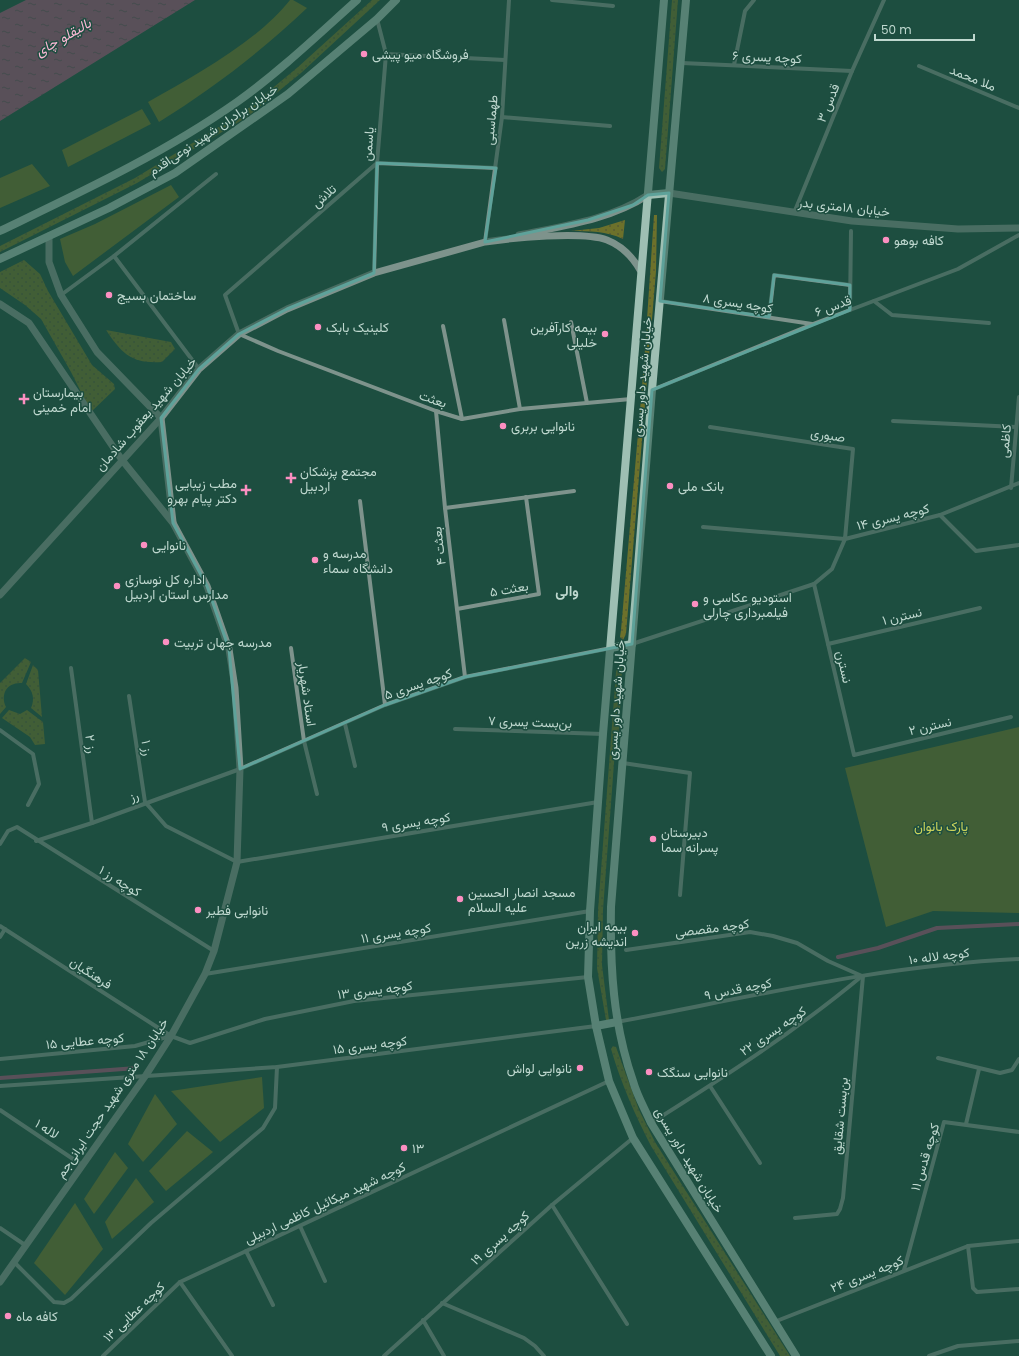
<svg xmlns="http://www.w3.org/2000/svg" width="1019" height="1356" font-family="Poppins,Vazirmatn,sans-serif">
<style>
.grass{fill:url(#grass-dots)}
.park{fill:#6d712b}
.water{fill:url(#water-ripples)}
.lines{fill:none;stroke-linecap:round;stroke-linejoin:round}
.stream{stroke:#a35379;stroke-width:4}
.minor{stroke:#7e938c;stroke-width:4}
.tertiary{stroke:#7e938c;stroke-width:7}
.secondary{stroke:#9ebfb3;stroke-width:8}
.marked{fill:none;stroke:#5ea29a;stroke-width:3;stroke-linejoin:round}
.poi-dot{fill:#fc8fc1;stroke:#1d4e40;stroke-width:1.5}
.labels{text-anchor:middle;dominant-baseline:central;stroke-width:3;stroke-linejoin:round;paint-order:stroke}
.poi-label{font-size:13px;fill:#bfd8cf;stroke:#1d4e40;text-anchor:start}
.street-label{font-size:13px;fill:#bfd8cf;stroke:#1d4e40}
.park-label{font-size:13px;fill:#ced45a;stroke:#1d4e40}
.water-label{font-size:14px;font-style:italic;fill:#fbb7d4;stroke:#1d4e40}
.neighbourhood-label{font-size:14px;font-weight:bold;fill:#bfd8cf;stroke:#1d4e40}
</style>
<defs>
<pattern id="grass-dots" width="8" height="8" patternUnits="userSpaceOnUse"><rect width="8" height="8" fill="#6d712b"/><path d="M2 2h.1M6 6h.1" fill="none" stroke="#565b34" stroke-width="1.8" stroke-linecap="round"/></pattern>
<pattern id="water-ripples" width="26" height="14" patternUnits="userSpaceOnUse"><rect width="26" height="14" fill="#a35379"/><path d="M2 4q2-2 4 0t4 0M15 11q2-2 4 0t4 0" fill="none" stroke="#734b5e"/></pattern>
</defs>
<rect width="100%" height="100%" fill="#1d4e40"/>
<g class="grass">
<path d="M372,0H380L301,73L247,117L137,183L0,252V246L135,178L245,111L298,67Z"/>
<path d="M672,0H678L665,169L662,172L659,168Z"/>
<path d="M654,215H657L656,271L626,634L623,640L620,637L621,630L644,364Z"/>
<path d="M625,220L623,239C606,231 590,231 571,231L599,228Z"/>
<path d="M24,260L40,274L48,291L92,365L114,384L115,389L91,412L71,372L41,319L25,305L0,288V272Z"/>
<path d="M106,330L171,342L175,349L162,362C132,364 122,354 106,330Z"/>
<path d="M25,658L31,662L22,683C7,682 0,694 6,707L0,714V683Z"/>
<path d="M33,665L38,670L42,717L31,708C35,699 33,691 26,684Z"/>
<path d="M618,666H621L622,670L619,731L615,750L603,910L602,965L609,1020H606L597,968L598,910L616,672Z"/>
<path d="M9,710L20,714L27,710L43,722L45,744L35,745L30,737L2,718Z"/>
<path d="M613,1046L616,1047L639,1110L655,1142L790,1356H780L651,1146C635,1115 621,1083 611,1049Z"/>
</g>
<g class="park">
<path d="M290,0H293L307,8C262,51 212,89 159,122L148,102C194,76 258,41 290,0Z"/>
<path d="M142,109L151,124L68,167L62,150Z"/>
<path d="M32,164L50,186L0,208V178Z"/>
<path d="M171,185L179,197L73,276L65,262L60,239L95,224Z"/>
<path d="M1019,727V913L933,911L886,927L845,768Z"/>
<path d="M262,1077L264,1108L220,1142L171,1091Z"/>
<path d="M155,1094L177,1124L143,1162L128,1144Z"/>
<path d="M187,1131L213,1152L166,1191L149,1171Z"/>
<path d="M115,1152L128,1168L94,1214L84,1199Z"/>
<path d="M136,1178L154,1202L112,1239L105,1222Z"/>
<path d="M75,1203L103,1249L65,1295L34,1263Z"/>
</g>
<path class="water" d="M26,0H195L0,121V13Z"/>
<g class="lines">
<g class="stream">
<path d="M838,957L878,948L937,928L1019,924"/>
<path d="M0,1078L137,1068"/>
</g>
<g class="minor">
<path d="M552,0L613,6"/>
<path d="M386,54L505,60"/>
<path d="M682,63L852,71"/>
<path d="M734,65L745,11L754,0"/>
<path d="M919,66L1019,108"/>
<path d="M502,117L610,126"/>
<path d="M496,168L377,163L225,295L239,334L278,351L436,411L462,419L520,409L631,399"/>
<path d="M794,213L852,71L884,0"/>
<path d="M485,242L502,117L509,0"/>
<path d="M114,256L199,369"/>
<path d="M374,273L377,163L386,54L377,19"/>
<path d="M61,295L114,256L216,174"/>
<path d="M660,301L812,324"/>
<path d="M874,301L892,315L989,323"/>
<path d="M850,310L851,231"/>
<path d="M769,317L774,275L850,285"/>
<path d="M504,320L520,409"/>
<path d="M571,322L587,403"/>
<path d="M443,326L462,419"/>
<path d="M652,390L813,324L958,269L1019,235"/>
<path d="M436,411L445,508L465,677"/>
<path d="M893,421L1016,427"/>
<path d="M1011,488L1019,397"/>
<path d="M360,501L385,705"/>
<path d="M445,508L574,491"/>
<path d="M940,515L976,551L1019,545"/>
<path d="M703,527L845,539L853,449L710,427"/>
<path d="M814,584L854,755L1011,717"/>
<path d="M457,609L539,594L526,497"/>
<path d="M632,644L814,584L832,569L845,539L940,515L1019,483"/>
<path d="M828,644L980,608"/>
<path d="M291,648L304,741L317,794"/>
<path d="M71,668L92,823"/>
<path d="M129,696L145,802L166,826L237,862L598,802"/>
<path d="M345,724L355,766"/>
<path d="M455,729L603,734"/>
<path d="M0,730L33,754L39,784L28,805"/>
<path d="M623,763L690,773L680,895"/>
<path d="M36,841L92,823L240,769L385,705L465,677L611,648"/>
<path d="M0,844L8,831L17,827L214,951"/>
<path d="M0,926L171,1036L190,1043L265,1019L354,1001L588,977"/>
<path d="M0,937L5,929"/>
<path d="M626,950L750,932L773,936L797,943L828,961L862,976"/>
<path d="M205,974L590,911"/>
<path d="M617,1022C750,997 884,965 1019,959"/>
<path d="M938,1058L1000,1073L1012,1070L1019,1059"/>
<path d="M0,1059L135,1046L170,1036"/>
<path d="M0,1086L277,1067L596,1026"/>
<path d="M710,1086L760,1163"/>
<path d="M0,1110L82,1165"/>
<path d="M651,1123C724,1077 796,1031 862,976"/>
<path d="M966,1124L979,1069"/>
<path d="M552,1205L627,1324"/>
<path d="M795,1218L837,1214L840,1209L843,1198L863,976"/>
<path d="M300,1226L325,1281"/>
<path d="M0,1228L25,1245"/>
<path d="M968,1246L973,1288L977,1292L1019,1289"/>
<path d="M246,1251L273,1305"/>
<path d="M14,1262L54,1302L64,1303L71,1299L151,1223L263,1128L275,1108L277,1067"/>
<path d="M904,1270L944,1122L1019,1132"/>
<path d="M180,1282L232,1356"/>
<path d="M442,1303L524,1338L535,1346L544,1356"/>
<path d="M423,1320L444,1356"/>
<path d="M774,1322L968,1246L1019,1241"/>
<path d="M103,1356L180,1282L609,1081"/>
<path d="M384,1356L552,1205L633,1138"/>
<path d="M929,1356L958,1346L1019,1341"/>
</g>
<g class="tertiary">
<path d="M669,193L852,221L958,229L1019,228"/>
<path d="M519,235C562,226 610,220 648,195"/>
<path d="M49,236V262L61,295L97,352L161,418L173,522"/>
<path d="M0,304L29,323L122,460L173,523L207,586L229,649L235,688L240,769L237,862L214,951L205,974L171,1036L146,1075L0,1282"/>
<path d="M0,595L161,418L199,369L239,334L287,309L374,273L485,242C512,238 582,231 607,240C622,246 632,256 640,270"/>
</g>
<g class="secondary">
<path d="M664,0L603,734L590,911L588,977L596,1026L609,1081L633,1138L771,1356"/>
<path d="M686,0L652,390L611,907C610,967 613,1024 633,1081C637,1096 645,1109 651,1123L796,1356"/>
<path d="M648,195L669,193"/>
<path d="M0,231C81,192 163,154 237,102C278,73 319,34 357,0"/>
<path d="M0,259L109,208L175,173L288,94L377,19L396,0"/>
<path d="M611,648L632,644"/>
<path d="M596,1026L617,1022"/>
</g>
</g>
<path d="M0 0H1019V1356H0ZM377,163L496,168L485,242L588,220L633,205L648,195L669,193L660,301L769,317L774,275L850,285V310L652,390L632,644L465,677L385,705L240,769L229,649L207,586L173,523L161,418L199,369L239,334L287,309L374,273Z" fill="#1d4e40" fill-opacity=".55" fill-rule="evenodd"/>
<path class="marked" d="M377,163L496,168L485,242L588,220L633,205L648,195L669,193L660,301L769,317L774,275L850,285V310L652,390L632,644L465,677L385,705L240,769L229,649L207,586L173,523L161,418L199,369L239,334L287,309L374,273Z"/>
<g class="poi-dot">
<circle cx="364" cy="54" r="4"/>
<circle cx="886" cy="240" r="4"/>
<circle cx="109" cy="295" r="4"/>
<circle cx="318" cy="327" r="4"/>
<circle cx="605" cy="334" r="4"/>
<path d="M22 393h4v4h4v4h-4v4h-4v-4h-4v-4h4z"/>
<circle cx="503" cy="426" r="4"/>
<path d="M289 472h4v4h4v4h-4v4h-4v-4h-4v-4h4z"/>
<circle cx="670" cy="486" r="4"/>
<path d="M244 484h4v4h4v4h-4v4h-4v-4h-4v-4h4z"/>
<circle cx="144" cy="545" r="4"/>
<circle cx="315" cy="560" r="4"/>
<circle cx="117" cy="586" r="4"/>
<circle cx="695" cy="604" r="4"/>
<circle cx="166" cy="642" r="4"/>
<circle cx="653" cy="839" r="4"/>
<circle cx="460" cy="899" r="4"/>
<circle cx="198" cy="910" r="4"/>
<circle cx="635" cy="933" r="4"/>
<circle cx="580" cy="1068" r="4"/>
<circle cx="649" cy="1072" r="4"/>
<circle cx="404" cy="1148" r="4"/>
<circle cx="8" cy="1316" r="4"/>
</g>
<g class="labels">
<g class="poi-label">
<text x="372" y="54">فروشگاه میو پیشی</text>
<text x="894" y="240">کافه بوهو</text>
<text x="117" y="295">ساختمان بسیج</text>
<text x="326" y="327">کلینیک بابک</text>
<text x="597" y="327" text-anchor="end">بیمه کارآفرین<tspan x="597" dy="15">خلیلی</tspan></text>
<text x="33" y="392">بیمارستان<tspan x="33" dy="15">امام خمینی</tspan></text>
<text x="511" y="426">نانوایی بربری</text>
<text x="300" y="471">مجتمع پزشکان<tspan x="300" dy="15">اردبیل</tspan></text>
<text x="237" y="483" text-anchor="end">مطب زیبایی<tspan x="237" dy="15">دکتر پیام بهرو</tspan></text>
<text x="678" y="486">بانک ملی</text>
<text x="152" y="545">نانوایی</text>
<text x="323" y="553">مدرسه و<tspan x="323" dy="15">دانشگاه سماء</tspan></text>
<text x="125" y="579">اداره کل نوسازی<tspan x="125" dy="15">مدارس استان اردبیل</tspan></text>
<text x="703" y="597">استودیو عکاسی و<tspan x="703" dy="15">فیلمبرداری چارلی</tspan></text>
<text x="174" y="642">مدرسه جهان تربیت</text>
<text x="661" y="832">دبیرستان<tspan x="661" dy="15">پسرانه سما</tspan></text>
<text x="468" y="892">مسجد انصار الحسین<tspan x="468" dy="15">علیه السلام</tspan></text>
<text x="206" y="910">نانوایی فطیر</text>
<text x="627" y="926" text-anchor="end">بیمه ایران<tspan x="627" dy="15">اندیشه زرین</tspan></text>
<text x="572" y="1068" text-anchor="end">نانوایی لواش</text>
<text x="657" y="1072">نانوایی سنگک</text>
<text x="412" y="1148">۱۳</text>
<text x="16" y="1316">کافه ماه</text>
</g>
<g class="street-label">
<text transform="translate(767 57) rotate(3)">کوچه یسری ۶</text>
<text transform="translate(973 78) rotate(22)">ملا محمد</text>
<text transform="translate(828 103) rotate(-68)">قدس ۳</text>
<text transform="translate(491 120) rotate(-85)">طهماسبی</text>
<text transform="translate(213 130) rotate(-34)">خیابان برادران شهید نوعی‌اقدم</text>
<text transform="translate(368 144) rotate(-86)">یاسمن</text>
<text transform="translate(324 196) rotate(-41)">تلاش</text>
<text transform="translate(844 207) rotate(6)">خیابان ۱۸متری بدر</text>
<text transform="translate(738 303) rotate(9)">کوچه یسری ۸</text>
<text transform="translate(833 306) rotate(-20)">قدس ۶</text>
<text transform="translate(642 377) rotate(-85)">خیابان شهید داور یسری</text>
<text transform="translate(433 399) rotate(19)">بعثت</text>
<text transform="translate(146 414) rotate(-49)">خیابان شهید یعقوب شادمان</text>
<text transform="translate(828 435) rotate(9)">صبوری</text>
<text transform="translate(1005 441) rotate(-85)">کاظمی</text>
<text transform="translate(893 517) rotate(-14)">کوچه یسری ۱۴</text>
<text transform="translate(439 546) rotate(-97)">بعثت ۴</text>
<text transform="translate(509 589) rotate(-10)">بعثت ۵</text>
<text transform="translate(902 616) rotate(-13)">نسترن ۱</text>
<text transform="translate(844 667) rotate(77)">نسترن</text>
<text transform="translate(418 684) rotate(-19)">کوچه یسری ۵</text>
<text transform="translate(307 694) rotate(82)">استاد شهریار</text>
<text transform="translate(616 700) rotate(-86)">خیابان شهید داور یسری</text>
<text transform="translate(530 722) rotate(2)">بن‌بست یسری ۷</text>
<text transform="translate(930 726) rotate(-13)">نسترن ۲</text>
<text transform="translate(91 744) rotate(82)">رز ۲</text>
<text transform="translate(147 748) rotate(82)">رز ۱</text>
<text transform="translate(134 796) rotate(-21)">رز</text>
<text transform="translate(416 822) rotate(-9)">کوچه یسری ۹</text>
<text transform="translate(120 881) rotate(32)">کوچه رز ۱</text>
<text transform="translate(712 928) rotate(-7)">کوچه مقصصی</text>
<text transform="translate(396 933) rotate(-9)">کوچه یسری ۱۱</text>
<text transform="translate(939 956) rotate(-7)">کوچه لاله ۱۰</text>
<text transform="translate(91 973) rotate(33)">فرهنگیان</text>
<text transform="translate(738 989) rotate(-11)">کوچه قدس ۹</text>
<text transform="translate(375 990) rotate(-7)">کوچه یسری ۱۳</text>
<text transform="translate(773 1031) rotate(-34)">کوچه یسری ۲۲</text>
<text transform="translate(85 1041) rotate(-5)">کوچه عطایی ۱۵</text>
<text transform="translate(370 1045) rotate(-7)">کوچه یسری ۱۵</text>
<text transform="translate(112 1098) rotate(-56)">خیابان ۱۸ متری شهید حجت ایرانی‌جم</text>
<text transform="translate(840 1116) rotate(-85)">بن‌بست شقایق</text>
<text transform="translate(47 1129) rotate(33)">لاله ۱</text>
<text transform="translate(925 1157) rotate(-73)">کوچه قدس ۱۱</text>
<text transform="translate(689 1160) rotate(59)">خیابان شهید داور یسری</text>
<text transform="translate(325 1203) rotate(-25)">کوچه شهید میکائیل کاظمی اردبیلی</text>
<text transform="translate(500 1238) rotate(-42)">کوچه یسری ۱۹</text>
<text transform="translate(867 1274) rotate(-22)">کوچه یسری ۲۴</text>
<text transform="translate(134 1312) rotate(-44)">کوچه عطایی ۱۳</text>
</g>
<g class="park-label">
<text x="941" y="826">پارک بانوان</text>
</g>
<g class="water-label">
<text transform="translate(63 37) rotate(-30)">بالیقلو چای</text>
</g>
<g class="neighbourhood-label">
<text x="567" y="591">والی</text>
</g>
</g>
<path d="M875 34v6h99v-6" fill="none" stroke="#bfd8cf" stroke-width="2"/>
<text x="881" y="34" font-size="12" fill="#bfd8cf" stroke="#1d4e40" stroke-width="3" paint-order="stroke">50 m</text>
</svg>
